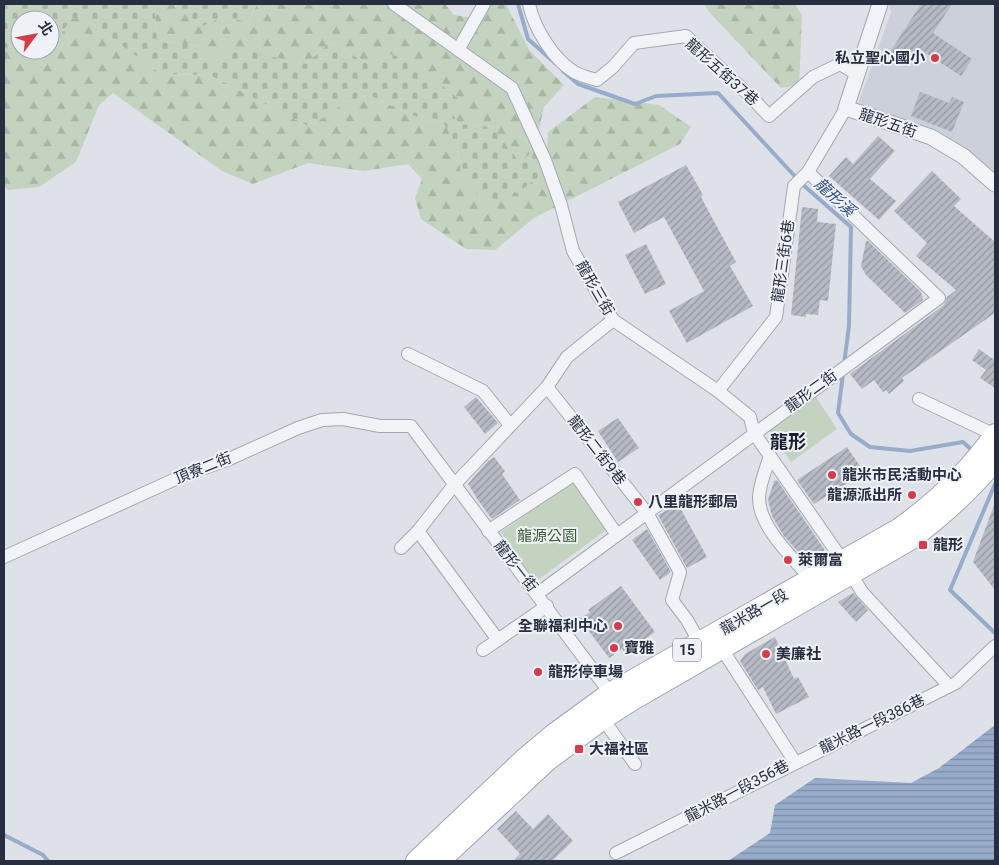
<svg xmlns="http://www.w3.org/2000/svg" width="999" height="865" font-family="Roboto,'Noto Sans TC',sans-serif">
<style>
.built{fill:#ccd0da}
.forest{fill:url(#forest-firs)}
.cemetery{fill:url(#cemetery-stones);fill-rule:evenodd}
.park{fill:#c3d3bf}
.water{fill:url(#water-rules)}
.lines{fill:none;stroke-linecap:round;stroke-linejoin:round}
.stream{stroke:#97acca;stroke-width:4}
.building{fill:url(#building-hatch)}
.minor-casing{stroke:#a3a8b2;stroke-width:14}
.tertiary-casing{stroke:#a3a8b2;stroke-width:17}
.primary-casing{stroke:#9da5b5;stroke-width:22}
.minor{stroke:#f1f3f7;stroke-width:12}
.tertiary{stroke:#f1f3f7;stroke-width:15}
.primary{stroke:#fff;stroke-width:20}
.poi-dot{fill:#d33d49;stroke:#eef1f6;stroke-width:2}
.labels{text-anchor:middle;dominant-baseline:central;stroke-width:4;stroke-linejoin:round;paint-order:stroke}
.shield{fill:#eef1f6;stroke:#636877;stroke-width:1}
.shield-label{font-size:14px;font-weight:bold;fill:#272e40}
.poi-label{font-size:15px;font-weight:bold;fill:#272e40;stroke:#eef1f6;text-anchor:start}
.street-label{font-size:15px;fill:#272e40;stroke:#eef1f6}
.park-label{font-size:15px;fill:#385c33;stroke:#eef1f6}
.water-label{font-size:16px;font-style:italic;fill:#2f4a75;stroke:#eef1f6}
.quarter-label{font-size:18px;font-weight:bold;fill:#191f30;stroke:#eef1f6}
</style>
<defs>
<pattern id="forest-firs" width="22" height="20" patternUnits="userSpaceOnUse" patternTransform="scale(1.25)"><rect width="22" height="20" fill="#c3d3bf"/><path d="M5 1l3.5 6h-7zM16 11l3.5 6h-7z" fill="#a8b5a5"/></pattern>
<pattern id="cemetery-stones" width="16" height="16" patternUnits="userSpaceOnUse" patternTransform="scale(1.25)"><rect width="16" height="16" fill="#c3d3bf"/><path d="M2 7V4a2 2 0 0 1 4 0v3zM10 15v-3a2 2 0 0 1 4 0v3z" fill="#a8b5a5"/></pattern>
<pattern id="water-rules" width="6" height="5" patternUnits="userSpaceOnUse" patternTransform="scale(1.25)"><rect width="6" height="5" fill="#97acca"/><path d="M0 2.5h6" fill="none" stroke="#7b8ca5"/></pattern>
<pattern id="building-hatch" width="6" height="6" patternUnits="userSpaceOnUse" patternTransform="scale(1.25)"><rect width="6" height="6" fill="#b5bac5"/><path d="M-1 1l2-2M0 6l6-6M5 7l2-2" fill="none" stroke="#9398a1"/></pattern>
</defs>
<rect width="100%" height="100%" fill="#dee1e8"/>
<path class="built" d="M889,4H995V176L943,135L858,104L891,12Z"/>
<g class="forest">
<path d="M154,4H182V11L203,26L223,16L248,22L257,4H445L454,15L473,18L478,4H506L529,50L564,85L544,107L534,150L520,164L492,127L459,124L451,112L387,54L368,64L330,42L306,64L228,48L216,61L199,46L157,40Z"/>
<path d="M704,4H795L802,15L799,85L781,88L711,14Z"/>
<path d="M83,17L161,74L210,75L310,127L345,102L369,95L427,122L442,121L456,143L462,178L546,171L548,132L595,97L659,105L691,127L680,144L534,218L495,250L466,249L421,219L415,198L422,179L408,164L364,171L308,163L253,184L222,171L113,93L99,105L76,162L39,187L8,190L4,186V47L15,53L46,57L71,19Z"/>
</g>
<g class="cemetery">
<path d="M4,4H154L157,40L199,46L216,61L228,47L306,64L330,42L368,64L387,53L411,61L460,100L451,112L459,124L492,127L520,163L534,150L546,171L512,197L483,201L462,178L456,143L442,121L427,122L369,95L345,102L310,127L210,75L161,74L83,17L71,19L46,57L15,53L4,47ZM20,20H50V50H20Z"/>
<path d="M182,4H257L248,22L223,16L203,26L182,11Z"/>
</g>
<g class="park">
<path d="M816,397L837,429L791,462L768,429Z"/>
<path d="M574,482L609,528L535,582L501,532Z"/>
</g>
<path class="water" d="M995,725V861H728L770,833L775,805L815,778L911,783L939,768Z"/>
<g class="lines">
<g class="stream">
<path d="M518,4L528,39L555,63"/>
<path d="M563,71L578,84L635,104L656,96L718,93L802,184L851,227L849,326L844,364"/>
<path d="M843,374L838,413L851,434L870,447L910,451L963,442L973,451"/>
<path d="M995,484L950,590L995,633"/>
<path d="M4,835L43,855L48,861"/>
</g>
</g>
<g class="building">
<path d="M921,4H952L933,33L972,59L961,76L918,48L906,67L888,55Z"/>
<path d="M920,92L949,103L952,97L964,102L952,132L911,116Z"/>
<path d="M878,136L895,151L870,179L896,201L879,220L829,176L846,157L853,164Z"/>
<path d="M686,165L703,195L701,197L736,262L730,266L753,306L687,343L669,311L704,291L664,217L634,233L618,202Z"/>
<path d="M932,171L961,199L954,206L995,242V313L902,378L904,381L889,394L886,390L883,392L874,380L862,389L850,374L944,305L947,297L956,290L916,256L927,243L894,211Z"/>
<path d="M802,207L818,209L817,222L836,224L828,301L820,300L818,315L806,314V317L791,315Z"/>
<path d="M866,241H868L921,292L923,300L905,313L866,275L861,266Z"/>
<path d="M646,244L666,284L645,294L625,255Z"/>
<path d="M979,349L993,359L995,356V388L980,378L986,370L972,360Z"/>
<path d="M476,397L498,423L485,434L464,407Z"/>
<path d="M618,418L639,448L618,462L598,431Z"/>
<path d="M847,447L864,472L814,504L797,480Z"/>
<path d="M494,457L505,471L502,474L520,500L492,519L478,500L468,484L487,462Z"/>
<path d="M777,480L824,549V553L807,562L784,536L772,516L768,500L774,481Z"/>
<path d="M678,504L707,557L687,568L658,515Z"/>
<path d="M994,505L995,506V590L973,562Z"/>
<path d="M647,529L671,572L660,580L632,540Z"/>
<path d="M621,586L655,632L625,654L622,649L609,658L580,619L590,612L588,610Z"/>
<path d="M853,593L868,610L856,622L838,602Z"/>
<path d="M775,637L794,679L798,677L809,697L776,714L763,687L758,690L740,661L745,654Z"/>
<path d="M516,811L533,829L548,814L573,841L552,861H513L520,854L497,829Z"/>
</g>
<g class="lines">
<defs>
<g id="minor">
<path d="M394,4L512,88L545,160L561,205L573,251L613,320L718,391L750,417L754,433L843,561L862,592L949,686"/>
<path d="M529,4C534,28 553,59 574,72C581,76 590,78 597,80L613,67L634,43L686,36L748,94L769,116L813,77L840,64L857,74"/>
<path d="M458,50L484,4"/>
<path d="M408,354L483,391L510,425"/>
<path d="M547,387L647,513L680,572L672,600L687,620L700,643"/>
<path d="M718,391L776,317L794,186L808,172L846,108"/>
<path d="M919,399L995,435"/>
<path d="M770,456C766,469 760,482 759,497C758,526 793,558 811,579"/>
<path d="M418,531L498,640"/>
<path d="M488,531L575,474L617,535"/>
<path d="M401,548L418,531L454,485L547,387L567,357L613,320"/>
<path d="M4,557L182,476L227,460L298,428L322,420L343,419L380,426H411L613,697"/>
<path d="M537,594L939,298L808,172"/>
<path d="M722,649L795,762"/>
<path d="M483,650L547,606"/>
<path d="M603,719L635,764"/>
<path d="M616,853L956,683L995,646"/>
</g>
<path id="tertiary" d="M880,4L846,108L931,137L963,156L995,184"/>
<g id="primary">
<path d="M416,861L524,759L555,733L610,693L900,528C937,501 969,471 995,434"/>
<path d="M440,861L547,761L603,719L631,701L910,540C941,517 970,491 995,461"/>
</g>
</defs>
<use href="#minor" class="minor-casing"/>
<use href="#tertiary" class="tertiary-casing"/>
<use href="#primary" class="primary-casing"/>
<use href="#minor" class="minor"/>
<use href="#tertiary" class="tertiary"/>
<use href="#primary" class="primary"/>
</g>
<g class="poi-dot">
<circle cx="935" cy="58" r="5"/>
<circle cx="832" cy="475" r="5"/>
<circle cx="912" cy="495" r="5"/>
<circle cx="638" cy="502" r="5"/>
<rect x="918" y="540" width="10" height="10" rx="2.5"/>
<circle cx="788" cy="560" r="5"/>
<circle cx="618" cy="626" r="5"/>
<circle cx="614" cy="648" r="5"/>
<circle cx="766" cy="654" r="5"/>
<circle cx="538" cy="672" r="5"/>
<rect x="574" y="744" width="10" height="10" rx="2.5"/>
</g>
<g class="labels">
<rect class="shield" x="673" y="638.5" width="28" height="23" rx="4"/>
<g class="shield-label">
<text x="687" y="650">15</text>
</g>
<g class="poi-label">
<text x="925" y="58" text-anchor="end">私立聖心國小</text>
<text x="842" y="475">龍米市民活動中心</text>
<text x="902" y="495" text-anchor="end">龍源派出所</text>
<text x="648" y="502">八里龍形郵局</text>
<text x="933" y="545">龍形</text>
<text x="798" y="560">萊爾富</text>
<text x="608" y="626" text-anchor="end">全聯福利中心</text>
<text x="624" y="648">寶雅</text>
<text x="776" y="654">美廉社</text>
<text x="548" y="672">龍形停車場</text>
<text x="589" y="749">大福社區</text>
</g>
<g class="street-label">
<text transform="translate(722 72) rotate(42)">龍形五街37巷</text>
<text transform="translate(888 123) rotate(19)">龍形五街</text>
<text transform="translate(783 261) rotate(-82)">龍形三街6巷</text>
<text transform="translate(595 288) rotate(60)">龍形三街</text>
<text transform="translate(811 391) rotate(-36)">龍形二街</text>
<text transform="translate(597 450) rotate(52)">龍形二街9巷</text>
<text transform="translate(203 468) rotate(-22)">頂寮二街</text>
<text transform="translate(516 566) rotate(52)">龍形一街</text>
<text transform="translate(754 612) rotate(-30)">龍米路一段</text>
<text transform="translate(872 724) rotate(-26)">龍米路一段386巷</text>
<text transform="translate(737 791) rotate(-28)">龍米路一段356巷</text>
</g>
<g class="park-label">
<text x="547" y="536">龍源公園</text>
</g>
<g class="water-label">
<text transform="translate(835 197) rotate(42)">龍形溪</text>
</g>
<g class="quarter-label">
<text x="788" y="441">龍形</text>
</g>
</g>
<rect width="999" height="865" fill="none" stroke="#272e40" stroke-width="10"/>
<g transform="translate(35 35) rotate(58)"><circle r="24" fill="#eef1f6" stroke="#9ea3ad"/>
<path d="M0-4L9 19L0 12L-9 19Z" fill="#d33d49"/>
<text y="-8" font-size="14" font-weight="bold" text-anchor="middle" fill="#272e40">北</text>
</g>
</svg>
